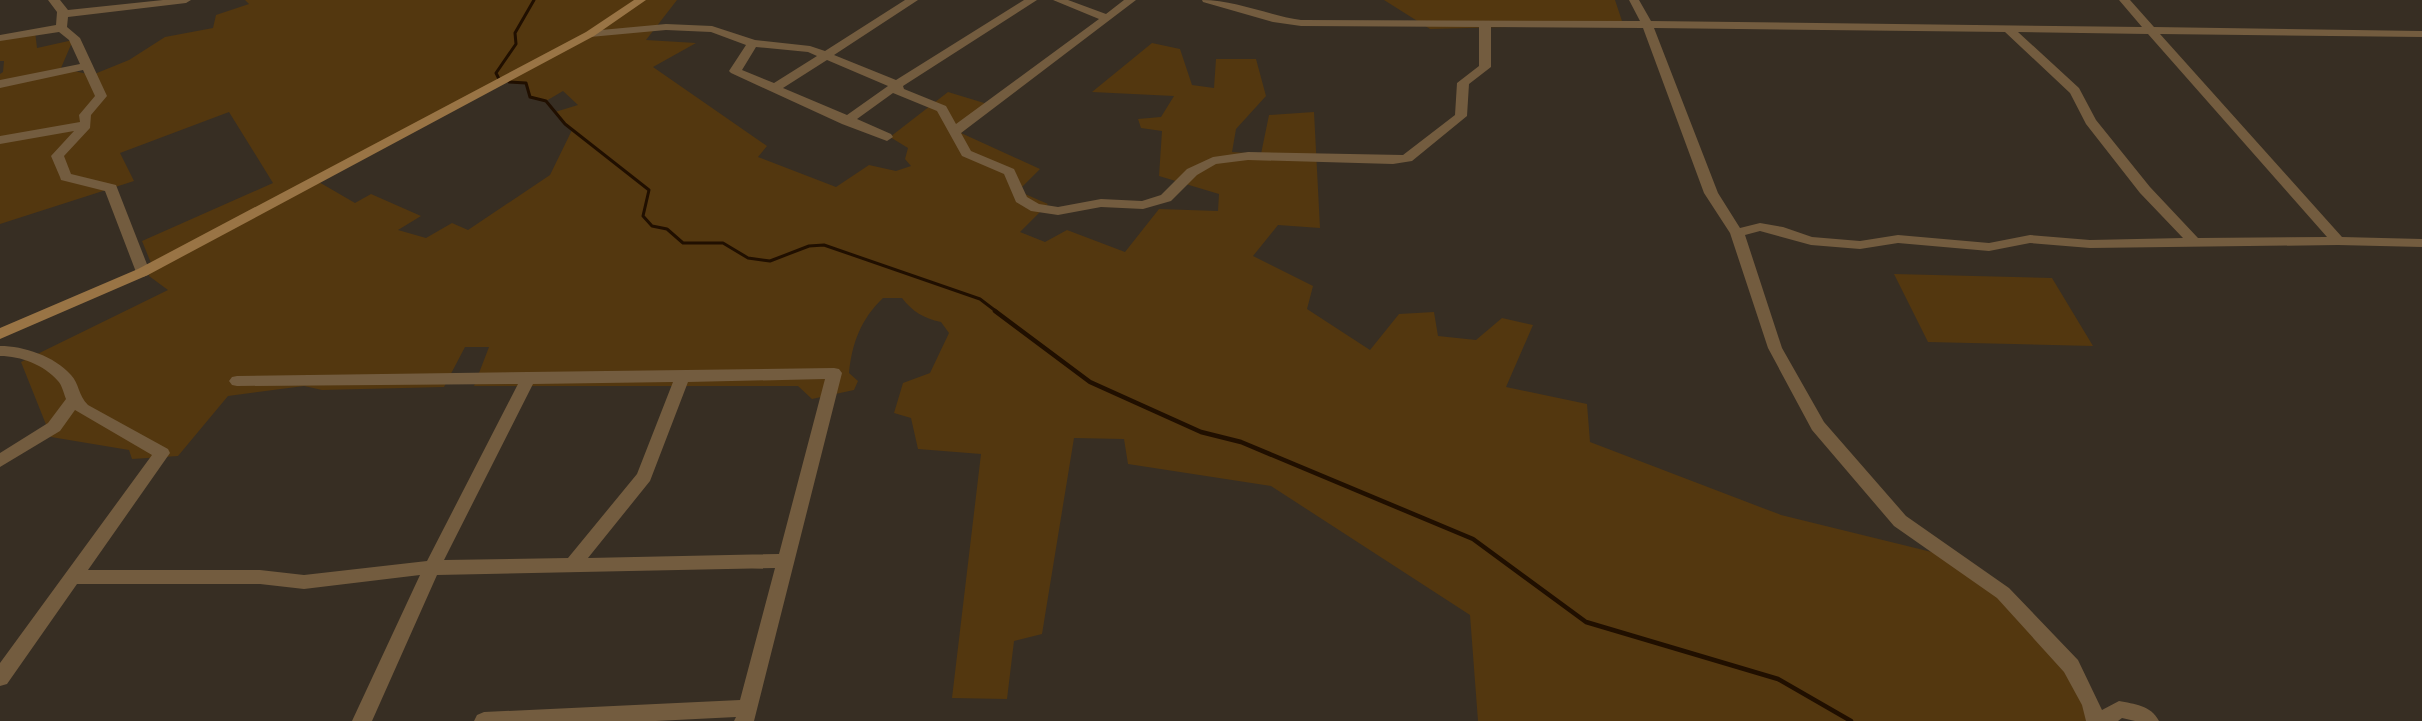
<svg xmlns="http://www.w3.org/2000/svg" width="2422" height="721" font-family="Poppins,sans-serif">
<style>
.green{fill:#53370f;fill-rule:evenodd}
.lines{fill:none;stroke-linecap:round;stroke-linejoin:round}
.stream-far1{stroke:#200f00;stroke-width:3}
.stream{stroke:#200f00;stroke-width:4.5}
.minor{fill:#735c3f;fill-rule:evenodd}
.secondary{fill:#997445;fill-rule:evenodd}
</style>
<rect width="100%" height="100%" fill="#372e23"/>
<g class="green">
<path d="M245,0H677L646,40L696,43L653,67L767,146L758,157L836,187L869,165L896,171L911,166L905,159L908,148L890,137L948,92L994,106L961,133L1040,169L1018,191L1048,204L1020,232L1045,242L1067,230L1125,252L1159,209L1218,211L1219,194L1159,176L1162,131L1141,128L1138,119L1161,117L1174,96L1092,92L1152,43L1180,49L1192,85L1214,88L1216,59H1256L1266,96L1236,129L1232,152L1261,154L1269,115L1314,112L1320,228L1278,225L1253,256L1313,286L1307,309L1370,350L1399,314L1434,312L1438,336L1476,340L1502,318L1533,325L1506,387L1587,404L1590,442L1781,515L1952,557L2003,593L2071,666L2096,721H1478L1470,615L1271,486L1128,464L1124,439L1074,438L1042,634L1014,641L1007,699L952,698L981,454L918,449L911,418L894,413L903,383L930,373L949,333L941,322C923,318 913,312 902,298H883C861,319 852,343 849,373L858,381L854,390L812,399L798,386H474L489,347H465L444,387L322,390L304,386L228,396L178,456L132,459L129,450L51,437L21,362L168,290L149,276L151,263L142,241L273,183L229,112L120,153L134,181L0,224V74L3,72L4,61H0V38L35,31L37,48L73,40L61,68L92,75L129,60L165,37L213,28L216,15L249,4ZM502,80L526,83L530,97L546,101L563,91L578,105L555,112L572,130L550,175L468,230L452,223L426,238L398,230L421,216L371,194L355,203L312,178Z"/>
<path d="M1384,0H1615L1623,24L1430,29Z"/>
<path d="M1894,274L2052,278L2093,346L1928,342Z"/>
</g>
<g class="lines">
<g class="stream-far1">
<path d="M499,79L496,73L516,44L515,33L534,0"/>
<path d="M509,82L526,83L530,97L546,101L565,124L649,190L643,216L652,226L667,229L683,243H723L748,258L770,261L809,246L824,245L980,299L997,312"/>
</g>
<path class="stream" d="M995,311L1090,382L1201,432L1241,442L1473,539L1586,622L1778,679L1851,721"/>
<g class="minor">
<path d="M48,0H60L68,10L163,0H191L186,3L68,17L67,27L80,38L107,96L91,115L90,128L64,156L71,174L116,185L150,272L148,275L143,277L136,272L105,191L61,180L60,177L51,156L74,131L0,144V136L80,122L79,115L95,96L83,70L0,88V80L80,64L69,40L59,32L0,41V35L56,25L57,12Z"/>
<path d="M905,0H918L834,55L896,80L1024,0H1037L903,86L904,89L946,106L956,124L1099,19L1053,0H1068L1106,14L1124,0H1136L961,133L971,151L1014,169L1027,197L1039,204L1058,207L1101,199L1142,201L1161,195L1187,169L1213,157L1248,152L1403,155L1455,115L1457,83L1479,66V27L1301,26L1273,22L1203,2L1202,0C1235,0 1268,15 1301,20L1640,21L1629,0H1639L1651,21L2142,27L2119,0H2130L2154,27L2422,31V37L2160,34L2342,237L2422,239V247L2338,245L2090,248L2030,243L1989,251L1898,243L1860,249L1811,245L1760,231L1745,235L1782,348L1824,422L1906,516L2009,588L2078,660L2102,710L2119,701C2134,704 2151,705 2159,721H2135L2122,718L2118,721H2086L2082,705L2064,672L1997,598L1894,526L1812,430L1768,348L1730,233L1704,193L1643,28L1491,27V67L1469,84L1467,116L1412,161L1393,164L1248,160L1216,164L1197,175L1171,201L1143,209L1101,207L1058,215L1031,211L1016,202L1004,174L962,156L937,111L893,93L857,119L891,134L893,137L887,141L842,124L731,73L729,71L746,45L711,32L666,30L590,37L584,34L590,31L666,24L712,26L755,40L810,46L825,51ZM1654,28L2005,32L2070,93L2086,124L2140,193L2183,238L2090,240L2030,235L1989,243L1898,235L1860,241L1812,237L1783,227L1760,223L1740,228L1718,193ZM2018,32L2148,34L2327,237L2198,238L2150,187L2096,120L2079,88ZM756,47L808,52L817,56L774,83L742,70ZM827,60L888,86L847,115L783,88Z"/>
<path d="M0,346C24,346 54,356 71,375C79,383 78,395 88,405L168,449L170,453L88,570H260L304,575L427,561L518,384L237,386L232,385L229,381L232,377L237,376L834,368L839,369L842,373L754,721H734L736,717L656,721H474L477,715L484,712L740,700L775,568L437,575L372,721H352L420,575L304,589L260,584H77L7,684L0,686V663L152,455L75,410L60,431L0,467V453L48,423L66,399C64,394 62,385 58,381C44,365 21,356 0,356ZM825,379L779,554L588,558L650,481L688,382ZM673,382L637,474L568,558L444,560L533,384Z"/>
</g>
<path class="secondary" d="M634,0H646L594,36L148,275L0,339V328L138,269L586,32Z"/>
</g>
</svg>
